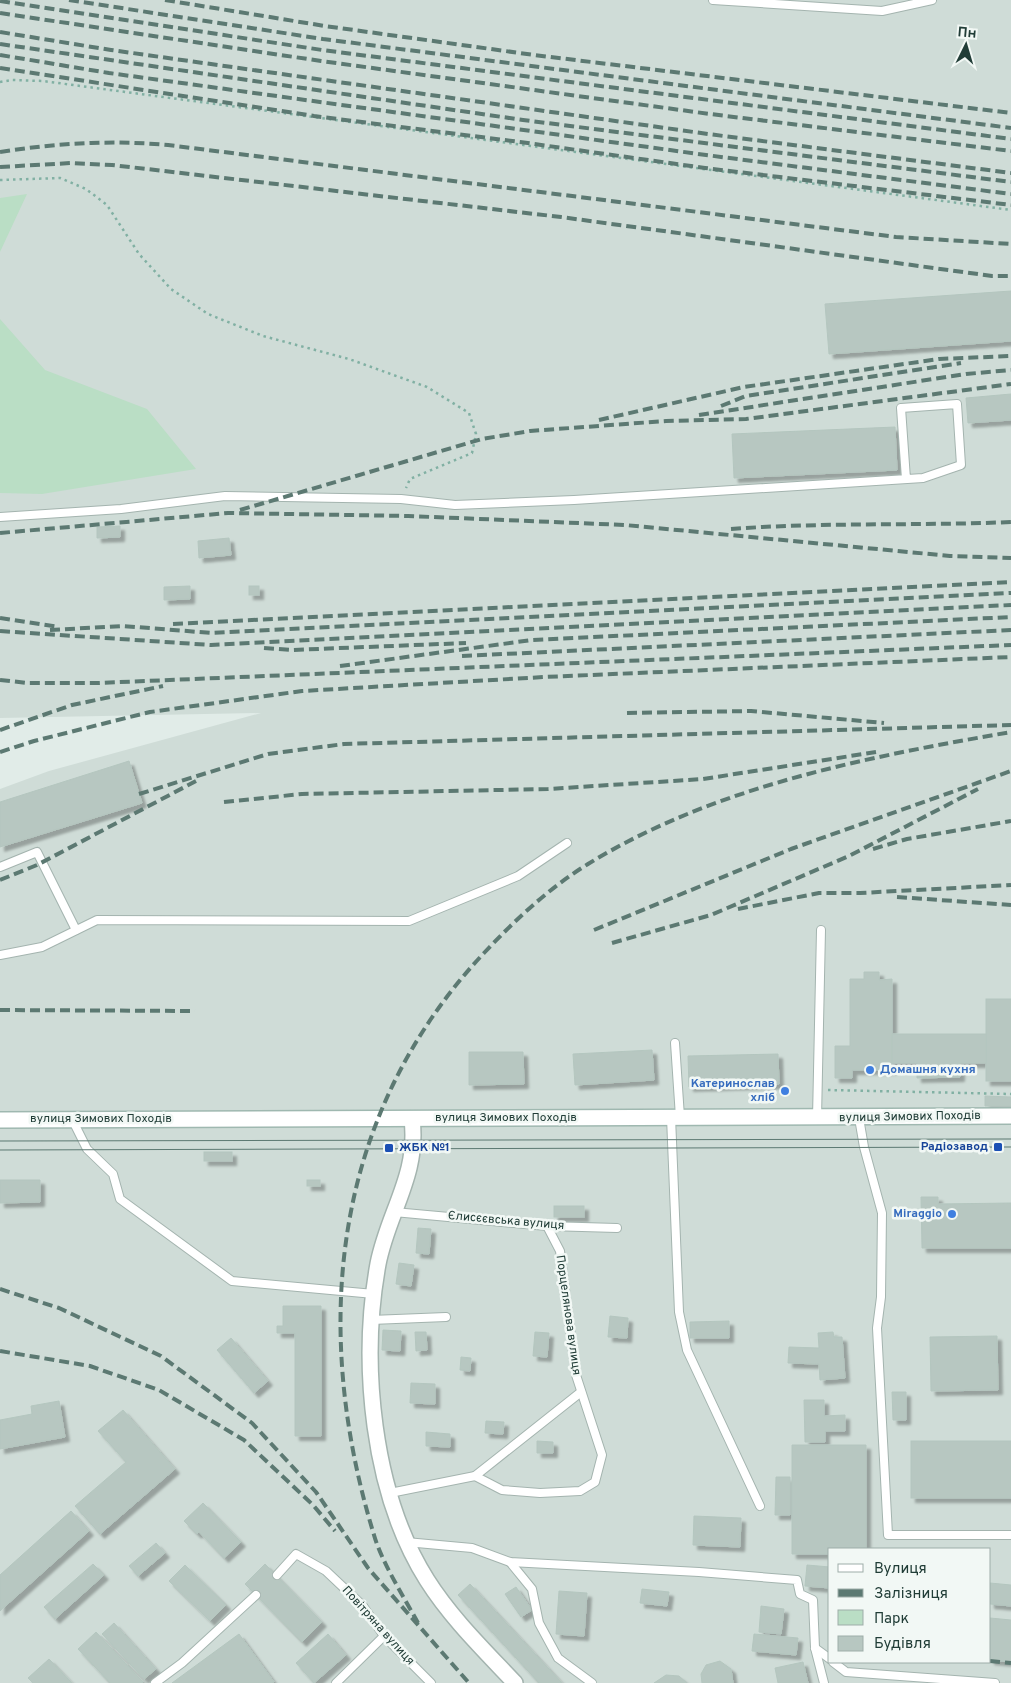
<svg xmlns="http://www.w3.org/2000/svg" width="1011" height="1683" font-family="Overpass,sans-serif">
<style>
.built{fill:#cfdcd7;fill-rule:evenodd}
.green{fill:#badec5}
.building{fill:#b7c7c1;stroke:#b4c6bf;filter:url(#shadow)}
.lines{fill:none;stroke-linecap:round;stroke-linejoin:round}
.service-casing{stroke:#a4b4af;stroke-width:10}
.minor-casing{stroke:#a4b4af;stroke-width:18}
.secondary-casing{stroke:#9fb8b0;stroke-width:18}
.path{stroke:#81b0a3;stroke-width:2.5;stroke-dasharray:2.5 4;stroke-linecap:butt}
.service{stroke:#fff;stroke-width:8}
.minor{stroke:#fff;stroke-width:15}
.secondary{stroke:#fff;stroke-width:15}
.tram{stroke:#5c7972;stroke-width:1}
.rail{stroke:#5c7972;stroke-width:4;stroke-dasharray:10 5;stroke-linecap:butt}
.shop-dot{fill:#3f7fe0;stroke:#f2f8f5;stroke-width:2}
.transit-dot{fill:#1a4fb4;stroke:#f2f8f5;stroke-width:2}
.labels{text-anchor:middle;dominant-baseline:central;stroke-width:5;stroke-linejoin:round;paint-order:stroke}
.shop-label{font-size:12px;font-weight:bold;fill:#366cbe;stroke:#f2f8f5;text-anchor:end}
.street-label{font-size:12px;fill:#213d37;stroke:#f2f8f5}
.transit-label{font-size:12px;font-weight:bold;fill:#164399;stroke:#f2f8f5;text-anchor:end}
</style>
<defs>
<filter id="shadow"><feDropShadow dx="4.5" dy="4.5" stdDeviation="1" flood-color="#0004"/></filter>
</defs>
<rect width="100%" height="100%" fill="#e1ece8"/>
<path class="built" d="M0,0H1011V1683H0V789L49,771L261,713L0,718ZM830,1549H990V1662H830Z"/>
<g class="green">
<path d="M27,194L0,252V257V198Z"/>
<path d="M0,319L45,370L147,409L196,469L42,494L0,493Z"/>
</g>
<g class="building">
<path d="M1011,291V341L829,354L825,304Z"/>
<path d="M1011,394V420L968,423L966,398Z"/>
<path d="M895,427L897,470L734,478L732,434Z"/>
<path d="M120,526V537L97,538V527Z"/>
<path d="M229,538L231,555L199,558L198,541Z"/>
<path d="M190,586V599L164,600V587Z"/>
<rect x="249" y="586" width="10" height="9"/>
<path d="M129,761L142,803L0,847V802Z"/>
<path d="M864,972H879V980L892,979V1070H852V1078H835V1046H850V979H864Z"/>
<rect x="986" y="999" width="25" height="82"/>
<path d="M892,1034H986V1063H960V1077L917,1078V1063H892Z"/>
<path d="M652,1050L654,1080L575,1085L573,1054Z"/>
<path d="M469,1052H523L524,1084L469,1085Z"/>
<path d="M778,1054L779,1084L689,1087L688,1056Z"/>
<path d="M985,1096L1011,1097V1106H985Z"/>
<rect x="204" y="1152" width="28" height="9"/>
<path d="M0,1180H40V1202L0,1203Z"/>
<rect x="307" y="1180" width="13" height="6"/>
<path d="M921,1197H938V1204L1011,1203V1248H922Z"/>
<rect x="554" y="1206" width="30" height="11"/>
<path d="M418,1228L431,1229L429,1254L416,1253Z"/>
<path d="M399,1263L414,1265L411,1286L396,1284Z"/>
<path d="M283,1306H321V1436H295V1333H277V1326H283Z"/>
<path d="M610,1316L628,1318L627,1338L608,1337Z"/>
<path d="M729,1321V1338H690V1322Z"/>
<path d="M383,1330L401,1331L400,1351L382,1350Z"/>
<path d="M415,1332H426L427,1350L416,1351Z"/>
<path d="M535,1332L549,1333L547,1357L533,1356Z"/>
<path d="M833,1332L834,1337H842L845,1378L820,1380L819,1364L788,1363L789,1347L819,1348L818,1333Z"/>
<path d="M997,1336L998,1390L931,1391L930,1337Z"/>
<path d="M231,1338L268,1381L254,1393L217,1350Z"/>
<path d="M461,1357L471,1358L470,1371L460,1370Z"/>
<path d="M411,1383L435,1384V1404L410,1403Z"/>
<path d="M892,1392H906V1420H893Z"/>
<path d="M804,1400H824V1416L845,1415V1431H825V1442H805Z"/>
<path d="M59,1401L65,1437L0,1449V1420L32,1414L31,1406Z"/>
<path d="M123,1410L175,1469L100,1534L75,1506L126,1462L98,1431Z"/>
<path d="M486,1421L504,1422L503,1434L485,1433Z"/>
<path d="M426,1432L450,1434V1447L426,1446Z"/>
<path d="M537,1441L553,1442V1453H537Z"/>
<rect x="911" y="1441" width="100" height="57"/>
<path d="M792,1445H866V1549H830V1554H792Z"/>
<path d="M776,1477H790V1515H775Z"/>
<path d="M203,1503L241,1542L224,1558L199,1532L197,1534L184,1521Z"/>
<path d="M71,1511L89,1531L0,1611V1575Z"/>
<path d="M694,1516L741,1518L740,1547L693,1545Z"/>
<path d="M156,1543L165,1553L138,1576L129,1566Z"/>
<path d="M93,1564L104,1575L55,1619L44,1607Z"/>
<path d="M265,1564L322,1622L302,1642L245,1584Z"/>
<path d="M185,1565L226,1605L210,1621L169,1581Z"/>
<path d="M807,1565L830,1567V1588L805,1586Z"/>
<path d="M990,1583L1011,1585V1606L990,1604Z"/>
<path d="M470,1584L562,1683H539L458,1595Z"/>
<path d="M516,1587L532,1610L521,1617L505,1594Z"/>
<path d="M642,1589L669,1592L667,1606L640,1603Z"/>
<path d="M559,1591L587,1593L584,1636L556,1634Z"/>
<path d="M761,1606L784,1609L781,1634L759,1632Z"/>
<path d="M990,1618L1011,1620V1662L990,1660Z"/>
<path d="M114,1623L156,1669L144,1679L102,1634Z"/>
<path d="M96,1632L143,1682L142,1683H110L78,1649Z"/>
<path d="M239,1634L274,1682L272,1683H172Z"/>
<path d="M328,1634L346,1655L314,1683L296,1663Z"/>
<path d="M754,1634L798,1638L796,1655L752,1651Z"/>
<path d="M49,1659L72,1683H33L28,1678Z"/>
<path d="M720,1661L731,1669L733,1683H702L701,1674L706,1665Z"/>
<path d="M803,1662L808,1683H778L775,1668Z"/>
<path d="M666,1675L679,1676L687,1683H654Z"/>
</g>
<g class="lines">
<defs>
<g id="service">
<path d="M713,0L882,11L932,0"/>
<path d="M0,517L121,509L225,496L401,499L455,505L574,500L923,478L961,465L957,404L901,408L906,479"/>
<path d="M0,867L37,852L76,930"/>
<path d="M0,955L42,947L97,920L409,921L518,876L567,843"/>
<path d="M675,1043L680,1117"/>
<path d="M671,1117L679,1312L687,1350L760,1506"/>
<path d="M817,1118L821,930"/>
<path d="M859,1118L864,1147L882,1213L881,1297L877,1328L888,1535H1011"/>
<path d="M72,1119L87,1149L113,1174L120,1199L232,1281L374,1294"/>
<path d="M394,1212L547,1226L617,1228"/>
<path d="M371,1320L446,1317"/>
<path d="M475,1476L581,1392"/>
<path d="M390,1493L475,1476L502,1490L540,1493L580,1491L595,1482L602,1455L576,1375L560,1251L547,1226"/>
<path d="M406,1542L472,1548L510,1562L699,1572L797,1580L800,1594L813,1600L815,1648L824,1683"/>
<path d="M510,1562L532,1589L539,1623L558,1658L592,1683"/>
<path d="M277,1575L296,1554L326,1571L363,1606L384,1636L431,1683"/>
<path d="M815,1648L830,1659"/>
<path d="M833,1662L846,1672L995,1683"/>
<path d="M155,1683L182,1663L256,1595"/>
<path d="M336,1683L384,1636"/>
</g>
<path id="minor" d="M412,1119C419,1175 388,1212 378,1264C360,1363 372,1493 427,1580C451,1618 484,1650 515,1683"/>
<path id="secondary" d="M0,1120L1011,1116"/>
</defs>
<use href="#service" class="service-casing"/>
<use href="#minor" class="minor-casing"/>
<use href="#secondary" class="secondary-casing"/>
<g class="path">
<path d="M0,82L12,80L43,81L1011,210"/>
<path d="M0,180L60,178L86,189L107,205L139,254L171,289L208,314L263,336L349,359L427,387L469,413L476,434L472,453L410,479L406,488"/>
<path d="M828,1090L1011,1094"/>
</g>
<use href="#service" class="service"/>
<use href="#minor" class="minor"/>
<use href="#secondary" class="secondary"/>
<g class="tram">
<path d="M0,1141L1011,1139"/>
<path d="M0,1150L1011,1147"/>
</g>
<g class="rail">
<path d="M69,0L323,39L1011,128"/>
<path d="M165,0L325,26L534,55L1011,113"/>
<path d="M0,1L322,50L1011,139"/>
<path d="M0,13L321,61L710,114L1011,151"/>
<path d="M0,32L111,50L708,134L1011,173"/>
<path d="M0,44L523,120L1011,182"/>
<path d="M0,55L109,73L706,155L1011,194"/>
<path d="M0,68L314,116L520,142L705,168L1011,205"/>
<path d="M0,152C57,143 111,140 168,145L896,237L1011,244"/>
<path d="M0,167L72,163L112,165L561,217L992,276H1011"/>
<path d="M721,406L746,396L961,363"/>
<path d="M699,415L966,374L1011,370"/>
<path d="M599,420L744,387L939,359L1011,356"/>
<path d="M240,510L482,439L530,431L666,421L746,419L1011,384"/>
<path d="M731,529C824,522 918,526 1011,522"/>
<path d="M0,533L228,513L408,516L625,525L950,556L1011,558"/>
<path d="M0,618L59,627"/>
<path d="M173,624L1011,582"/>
<path d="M50,630L123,626L212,633L1011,593"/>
<path d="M0,631L211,645L1011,605"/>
<path d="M264,648L292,650L466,643"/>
<path d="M462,656L1011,630"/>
<path d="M340,666L532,640L1011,617"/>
<path d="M0,680L28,683H97L1011,645"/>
<path d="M627,713L751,711L884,723"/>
<path d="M0,730L72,705L163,686"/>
<path d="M0,752L34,741L150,712L302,691L544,677L1011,657"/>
<path d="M139,794L268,754L344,744L1011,725"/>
<path d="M224,802L302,794L548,789L703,779L876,752"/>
<path d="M873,849L907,839L1011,821"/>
<path d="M0,880L37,865L196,781"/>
<path d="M897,897L1011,905"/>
<path d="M738,909L819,893H860L1011,885"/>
<path d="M594,930L791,849L1011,771"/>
<path d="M612,943L711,915L849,856L978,789"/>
<path d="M0,1010L195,1011"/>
<path d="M0,1289L59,1308L161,1356L252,1423L316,1492L368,1568L469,1683"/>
<path d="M0,1351L90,1366L159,1390L244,1440L313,1505L335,1531"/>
<path d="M418,1623C404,1597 382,1563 374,1535C311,1329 331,1116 484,953C515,920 549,888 588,864C715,786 867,757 1011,732"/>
<path d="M990,1661L1011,1663"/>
</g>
</g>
<g class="shop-dot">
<circle cx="870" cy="1070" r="5"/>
<circle cx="785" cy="1091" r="5"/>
<circle cx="952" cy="1214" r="5"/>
</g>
<g class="transit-dot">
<rect x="993" y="1142" width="10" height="10" rx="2.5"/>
<rect x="384" y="1143" width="10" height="10" rx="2.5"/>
</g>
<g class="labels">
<g class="shop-label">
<text x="880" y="1070" text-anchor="start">Домашня кухня</text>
<text x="775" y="1084">Катеринослав<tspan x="775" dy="14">хліб</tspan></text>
<text x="942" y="1214">Miraggio</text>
</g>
<g class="street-label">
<text transform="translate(910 1117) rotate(-1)">вулиця Зимових Походів</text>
<text x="506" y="1118">вулиця Зимових Походів</text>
<text x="101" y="1119">вулиця Зимових Походів</text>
<text transform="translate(506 1221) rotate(5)">Єлисєєвська вулиця</text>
<text transform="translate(568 1315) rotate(82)">Порцелянова вулиця</text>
<text transform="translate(378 1626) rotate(48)">Повітряна вулиця</text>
</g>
<g class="transit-label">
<text x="988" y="1147">Радіозавод</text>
<text x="399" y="1148" text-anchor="start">ЖБК №1</text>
</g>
</g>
<rect x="828" y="1548" width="162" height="115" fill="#f2f8f5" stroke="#9eada9"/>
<rect x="838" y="1564" width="25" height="8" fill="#ffffff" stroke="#9eada9"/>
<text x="874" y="1573" font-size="15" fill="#213d37">Вулиця</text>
<rect x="838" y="1589" width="25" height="8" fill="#5c7972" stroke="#9eada9"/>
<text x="874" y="1598" font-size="15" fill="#213d37">Залізниця</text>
<rect x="838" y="1610" width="25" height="15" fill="#badec5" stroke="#9eada9"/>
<text x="874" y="1623" font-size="15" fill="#213d37">Парк</text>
<rect x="838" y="1636" width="25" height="15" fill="#b7c7c1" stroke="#9eada9"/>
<text x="874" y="1648" font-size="15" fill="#213d37">Будівля</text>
<g transform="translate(966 45) rotate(5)" stroke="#f2f8f5" stroke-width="4" paint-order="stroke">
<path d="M0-4L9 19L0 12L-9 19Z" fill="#213d37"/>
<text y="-8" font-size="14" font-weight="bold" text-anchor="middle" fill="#213d37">Пн</text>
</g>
</svg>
